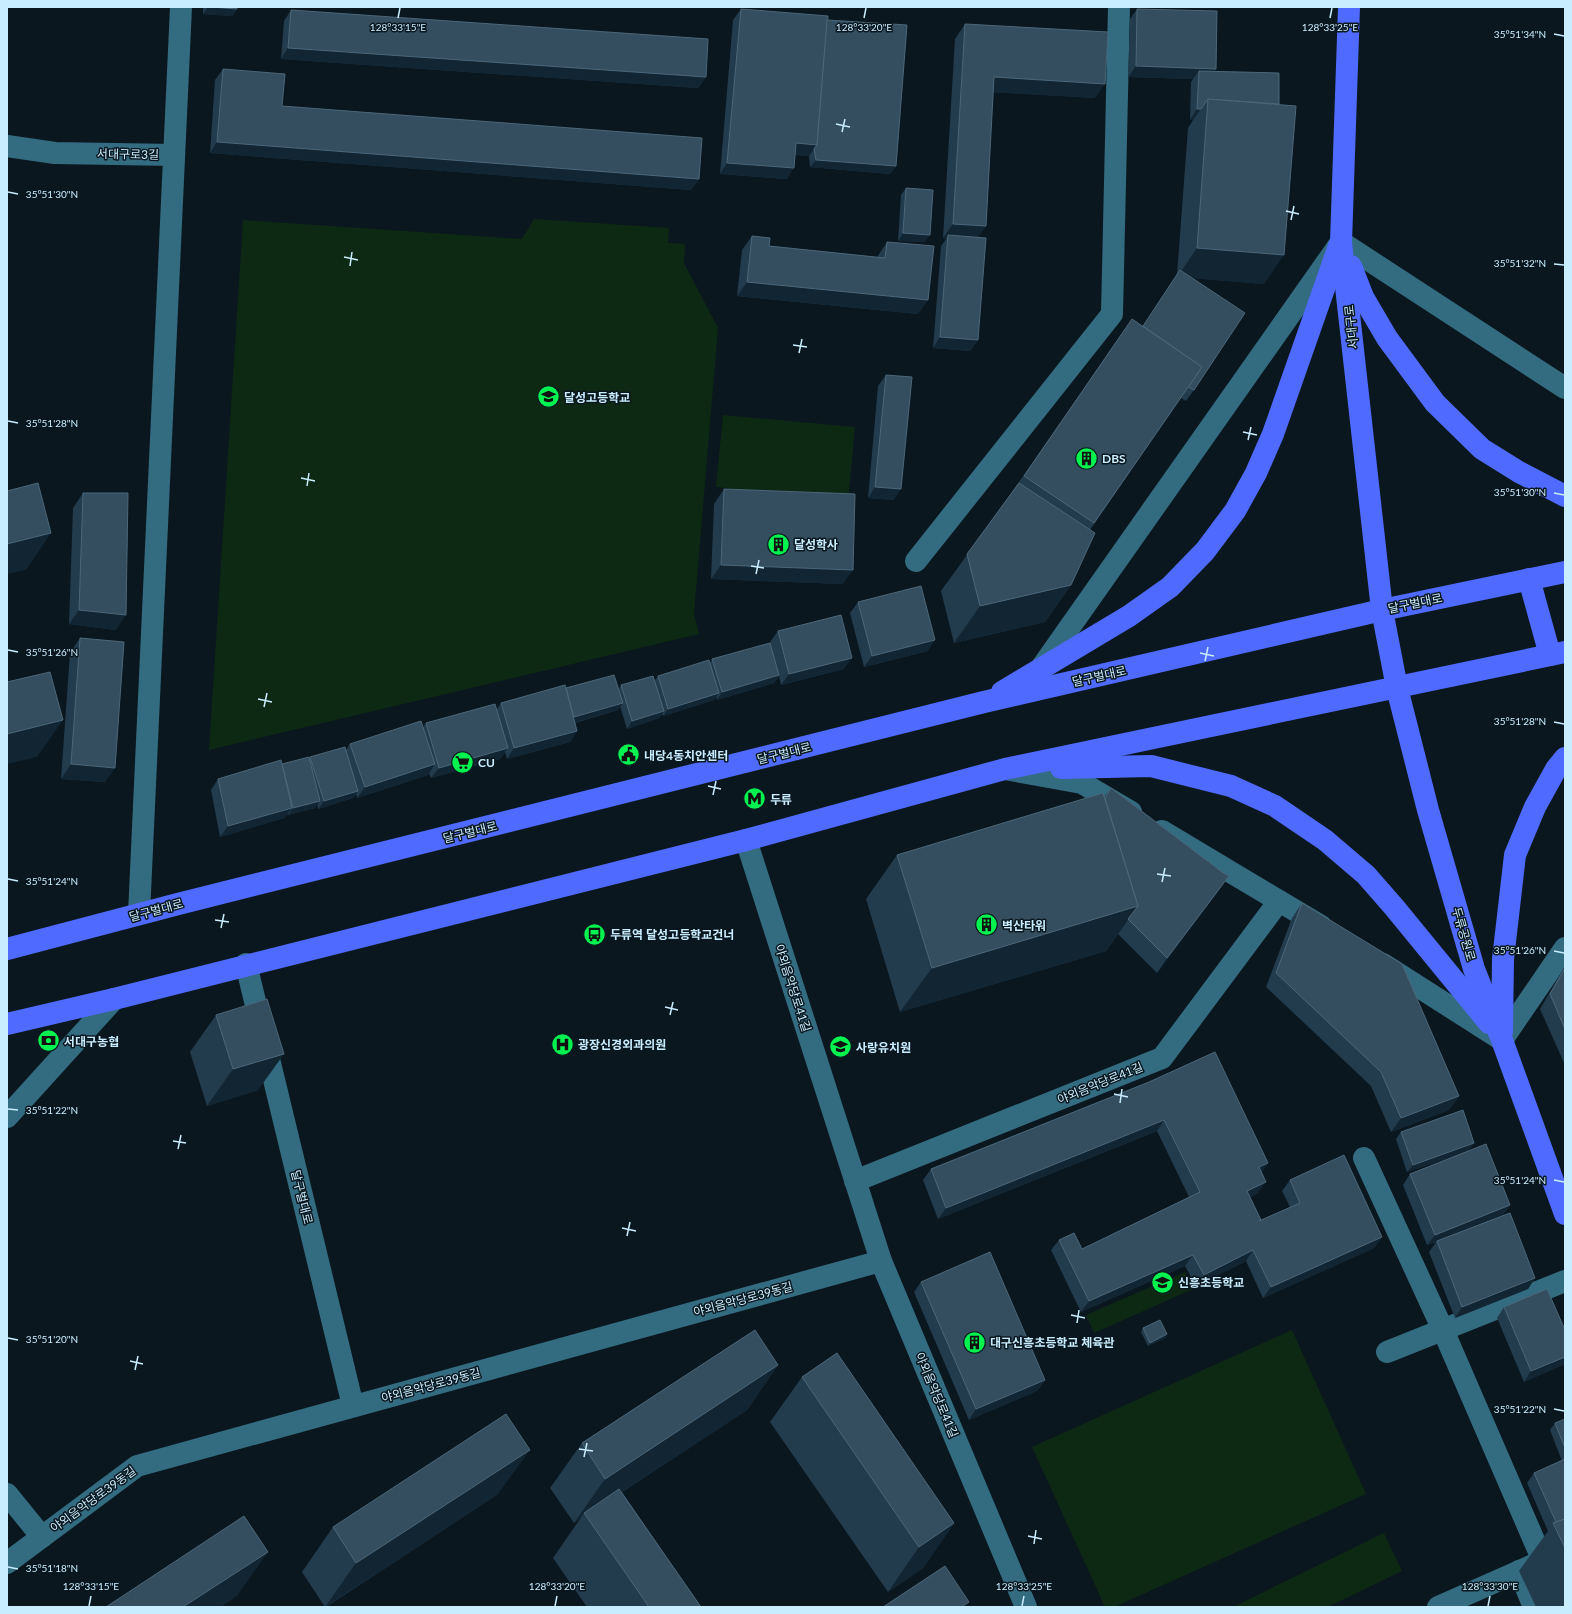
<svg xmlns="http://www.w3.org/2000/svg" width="1572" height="1614" font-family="Lato,'Noto Sans KR',sans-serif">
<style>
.green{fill:#0e2913}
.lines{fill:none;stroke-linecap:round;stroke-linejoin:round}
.minor{stroke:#336c80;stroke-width:22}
.major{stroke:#4f6aff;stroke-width:22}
.wall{fill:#223b4d}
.shaded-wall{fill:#122533}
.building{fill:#344e60;stroke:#4b6779}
.ticks{fill:none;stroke:#c8edff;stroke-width:1.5}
.labels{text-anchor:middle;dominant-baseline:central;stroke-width:3;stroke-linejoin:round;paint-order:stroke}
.street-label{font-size:12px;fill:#c8edff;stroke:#0b171f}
.poi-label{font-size:12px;font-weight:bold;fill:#c8edff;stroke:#0b171f;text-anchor:start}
.ticks-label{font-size:10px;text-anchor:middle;fill:#c8edff;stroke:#0b171f;stroke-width:3;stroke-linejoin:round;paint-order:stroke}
</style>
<rect width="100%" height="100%" fill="#0b171f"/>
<g class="green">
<path d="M534,219L669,228L668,243L685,244L684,263L718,328L694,614L699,634L209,750L243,220L522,239Z"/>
<path d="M723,415L855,427L848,500L716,487Z"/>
<path d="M1185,1272L1193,1289L1094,1333L1086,1315Z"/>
<path d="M1292,1330L1366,1494L1114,1607H1105L1032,1447Z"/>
<path d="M1384,1533L1402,1571L1328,1607H1233Z"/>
</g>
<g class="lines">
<g class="minor">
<path d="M7,146L55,153L174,155"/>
<path d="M916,561L1112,314L1119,7"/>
<path d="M1041,668L1341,242L1565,388"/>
<path d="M1005,769L1082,783L1131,812"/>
<path d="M1162,831L1321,926"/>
<path d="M746,840L881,1261L1026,1607"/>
<path d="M139,914L181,7"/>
<path d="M246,964L353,1406"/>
<path d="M1383,964L1502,1040L1565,948"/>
<path d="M7,1117L114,999"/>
<path d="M1364,1158L1443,1330L1543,1561"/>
<path d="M855,1181L1162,1058L1279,901"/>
<path d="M1387,1352L1565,1281"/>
<path d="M7,1494L42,1537"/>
<path d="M7,1563L137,1466L881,1261"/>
<path d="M1519,1571L1534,1607"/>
<path d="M1438,1607L1565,1551"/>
</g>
<g class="major">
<path d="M1349,7L1341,242L1382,610L1397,688L1428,810L1474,969L1502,1040L1565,1214"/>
<path d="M1351,266L1363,297L1387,338L1435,403L1482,449L1519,472L1565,496"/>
<path d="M1529,579L1550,655"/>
<path d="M1002,692L1129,616L1170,587L1205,551L1235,511L1256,473L1273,434L1339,246"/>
<path d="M1061,768L1151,766L1231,786L1275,806L1325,840L1366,875L1394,907L1489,1023"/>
<path d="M7,949L178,904L984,702L1382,610L1565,572"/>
<path d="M7,1024L114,999L746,840L1005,769L1565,652"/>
<path d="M1502,1031L1503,959L1515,855L1535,807L1556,769L1565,758"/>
</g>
</g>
<g class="wall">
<path d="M203,7H237V9L232,16L203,14Z"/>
<path d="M741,9L896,166L890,174L810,167L809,156L795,155L787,179L720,174L733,20Z"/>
<path d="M1137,9L1216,69L1214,71L1264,284L1192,278L1194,390L1186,401L1181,398L1090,530L1071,585L1045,622L954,643L941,591L1005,502L1132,319L1143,326L1177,275L1188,128L1193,120H1190L1191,82L1193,79L1128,77L1130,19Z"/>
<path d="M291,10L706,77L698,88L281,59L284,21Z"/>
<path d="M965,24L1095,98L993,92L986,226L977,237L978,340L970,351L933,348L941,246L946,239L943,238L955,39Z"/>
<path d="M223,69L282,106L699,179L691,190L210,153L215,80Z"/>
<path d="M906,188L925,242L898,241L901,195Z"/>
<path d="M752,236L769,246L877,257L887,242L918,314L737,296L742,250Z"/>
<path d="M886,375L901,489L893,500L868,498L878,386Z"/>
<path d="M724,489L843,584L711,579L714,504Z"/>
<path d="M83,493L116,630L69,624L73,508Z"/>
<path d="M858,602L928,651L864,667L850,613Z"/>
<path d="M778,631L844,669L781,685L779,676L774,683L717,700V697L714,700L663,716L662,714L659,718L627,729L620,706L618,710L575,723L577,731L570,742L507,759L505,752L500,759L431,778L429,773L428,775L357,798L356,794L353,798L318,809L317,804L315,808L288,815L287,814L284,818L220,837L211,790L218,779L282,764L309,759L310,757L346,750L350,744L423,727L426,723L497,709L501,703L566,688L619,689L621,685L655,680L658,676L710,663L712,659L774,658L770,642Z"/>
<path d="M80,638L105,782L61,779L70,653Z"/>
<path d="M1111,788L1222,872L1219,890L1157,973L1118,934L1106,951L900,1012L866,899L897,855L1104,797Z"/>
<path d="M1302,903L1459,1096L1449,1110L1391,1132L1371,1086L1266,987L1292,918Z"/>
<path d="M1565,966V1065L1540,1009Z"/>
<path d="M216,1015L258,1090L207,1106L190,1052Z"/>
<path d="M1149,1082L1261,1173L1258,1193L1250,1197L1260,1221L1290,1207L1282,1191L1290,1180L1382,1237L1374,1248L1263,1298L1246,1261L1196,1286L1185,1266L1081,1312L1051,1250L1059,1240L1082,1249L1189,1197L1157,1131L938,1219L923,1180L931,1169Z"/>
<path d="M1401,1132L1469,1151L1510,1205L1502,1216L1535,1278L1528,1289L1455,1318L1429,1252L1436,1242L1427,1245L1403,1185L1410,1174L1469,1151L1407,1172L1396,1139Z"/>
<path d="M921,1282L1045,1380L1037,1391L969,1420L914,1292Z"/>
<path d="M1504,1307L1565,1330V1364L1524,1382L1497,1318Z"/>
<path d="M1143,1328L1167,1334L1165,1338L1148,1346L1141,1332Z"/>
<path d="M778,1365L747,1410L622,1492L701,1607H587L553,1558L580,1519L574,1523L550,1488L582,1443Z"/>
<path d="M802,1377L954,1523L923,1568L888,1592L770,1422Z"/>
<path d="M1565,1419V1607H1536L1519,1571L1548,1531L1527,1483L1534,1473L1562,1461L1550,1430L1555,1423Z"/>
<path d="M498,1494L326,1607H325L302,1572L333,1527Z"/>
</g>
<g class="shaded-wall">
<path d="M208,7L237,9L232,16L203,14Z"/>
<path d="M288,48L706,77L698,88L281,59Z"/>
<path d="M1136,66L1216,69L1208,80L1199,71L1193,79L1128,77Z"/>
<path d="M994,77L1105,84L1095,98L984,92Z"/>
<path d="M1197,109H1201L1193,120H1190Z"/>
<path d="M217,142L699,179L691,190L210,153Z"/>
<path d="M796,143L817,145L809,156L789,154Z"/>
<path d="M816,160L896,166L890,174L810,167Z"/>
<path d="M727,163L794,168L787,179L720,174Z"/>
<path d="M953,224L986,226L976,240L948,235L946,239L943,238Z"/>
<path d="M903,233L930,235L925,242L898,241Z"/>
<path d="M1197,248L1284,255L1264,284L1177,277Z"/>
<path d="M747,282L928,300L918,314L737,296Z"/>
<path d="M940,337L978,340L970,351L933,348Z"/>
<path d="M875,487L901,489L893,500L868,498Z"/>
<path d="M51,533L26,570L7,574V544Z"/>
<path d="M721,565L853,570L843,584L711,579Z"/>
<path d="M1071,585L1045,622L954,643L980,606Z"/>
<path d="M79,610L126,615L116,630L69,624Z"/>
<path d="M935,640L928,651L864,667L872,656Z"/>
<path d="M852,658L844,669L781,685L789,674Z"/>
<path d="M779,675L774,683L717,700L722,692Z"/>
<path d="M719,693L714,700L663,716L668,709Z"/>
<path d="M623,703L618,710L569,724L574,717Z"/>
<path d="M664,711L659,718L627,729L632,721Z"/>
<path d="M63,720L37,757L7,764V734Z"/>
<path d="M577,731L570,742L507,759L514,748Z"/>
<path d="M508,748L500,759L431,778L439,768Z"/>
<path d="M71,764L115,768L105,782L61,779Z"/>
<path d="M435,764L428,775L357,798L365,787Z"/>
<path d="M358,791L353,798L318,809L324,801Z"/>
<path d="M320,801L315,808L288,815L293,808Z"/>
<path d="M292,808L284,818L220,837L228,826Z"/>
<path d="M1229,876L1219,890L1157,973L1167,958Z"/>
<path d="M1138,906L1106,951L900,1012L932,968Z"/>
<path d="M284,1054L258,1090L207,1106L233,1069Z"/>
<path d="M1459,1096L1449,1110L1391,1132L1401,1118Z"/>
<path d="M1164,1120L1157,1131L938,1219L946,1208Z"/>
<path d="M1474,1143L1469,1151L1407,1172L1413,1165Z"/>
<path d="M1268,1163L1261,1174L1259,1167Z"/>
<path d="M1266,1182L1258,1193L1239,1202L1247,1191Z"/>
<path d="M1510,1205L1502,1216L1427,1245L1435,1235Z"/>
<path d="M1382,1237L1374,1248L1263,1298L1271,1287Z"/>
<path d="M1253,1250L1246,1261L1196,1286L1204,1275Z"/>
<path d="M1193,1255L1185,1266L1081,1312L1089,1301Z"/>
<path d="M1535,1278L1528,1289L1455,1318L1462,1307Z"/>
<path d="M1167,1334L1165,1338L1148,1346L1150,1343Z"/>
<path d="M1565,1357V1364L1524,1382L1531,1371Z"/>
<path d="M778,1365L747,1410L586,1515L584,1513L580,1519L574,1523L605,1479Z"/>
<path d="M1045,1380L1037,1391L969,1420L976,1409Z"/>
<path d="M530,1450L498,1494L325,1607L356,1563Z"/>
<path d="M954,1523L923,1568L888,1592L919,1547Z"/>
<path d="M268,1552L237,1596L221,1607H183Z"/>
<path d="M969,1602L965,1607H961Z"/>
</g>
<g class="building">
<path d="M211,7H237V9Z"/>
<path d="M741,9L828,16L817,145L796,143L794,168L727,163Z"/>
<path d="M1137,9L1217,11L1216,69L1136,66Z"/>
<path d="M291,10L708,39L706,77L288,48Z"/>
<path d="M827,20L907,25L896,166L816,160L814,149L817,145Z"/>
<path d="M965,24L1108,32L1105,84L994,77L986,226L953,224Z"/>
<path d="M223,69L285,74L282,106L702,138L699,179L217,142Z"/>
<path d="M1199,71L1279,73V104L1208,99L1201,109H1197Z"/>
<path d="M1208,99L1296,106L1284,255L1197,248Z"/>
<path d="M906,188L933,190L930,235L903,233Z"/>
<path d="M948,235L986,238L978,340L940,337Z"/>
<path d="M752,236L770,238L769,246L885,258L887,242L934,246L928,300L747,282Z"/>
<path d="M1180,270L1245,313L1194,390L1188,387L1202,367L1143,326Z"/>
<path d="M1132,319L1202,367L1094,523L1024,476Z"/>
<path d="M886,375L912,377L901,489L875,487Z"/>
<path d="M38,483L51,533L7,544V491Z"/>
<path d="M1019,483L1095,533L1071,585L980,606L967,554Z"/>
<path d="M724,489L855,494L853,570L721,565Z"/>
<path d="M83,493H128L126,615L79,610Z"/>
<path d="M921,586L935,640L872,656L858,602Z"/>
<path d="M841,615L852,658L789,674L778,631Z"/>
<path d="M80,638L124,642L115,768L71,764Z"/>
<path d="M770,643L779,675L722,692L712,659Z"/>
<path d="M709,660L719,693L668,709L658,676Z"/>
<path d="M50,672L63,720L7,734V682Z"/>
<path d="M614,675L623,703L574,717L566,688Z"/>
<path d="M653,676L664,711L632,721L621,685Z"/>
<path d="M565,685L577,731L514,748L501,703Z"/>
<path d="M495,704L508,748L439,768L426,723Z"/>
<path d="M421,721L435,764L365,787L350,744Z"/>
<path d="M345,747L358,791L324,801L310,757Z"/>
<path d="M309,757L320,801L293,808L282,764Z"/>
<path d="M281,760L292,808L228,826L218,779Z"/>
<path d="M1111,788L1222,872L1229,876L1167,958L1128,919L1138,906L1105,798Z"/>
<path d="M1103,793L1138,906L932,968L897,855Z"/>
<path d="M1302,903L1402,964L1459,1096L1401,1118L1381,1072L1276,973Z"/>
<path d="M1565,968V1029L1550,994Z"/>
<path d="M267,999L284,1054L233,1069L216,1015Z"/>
<path d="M1215,1052L1268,1163L1259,1167L1266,1182L1247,1191L1261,1220L1259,1221L1300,1203L1290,1180L1344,1155L1382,1237L1271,1287L1253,1250L1204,1275L1193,1255L1089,1301L1059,1240L1074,1233L1082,1249L1200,1192L1164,1120L946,1208L931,1169L1149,1082Z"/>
<path d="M1463,1110L1474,1143L1413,1165L1401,1132Z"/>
<path d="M1486,1144L1510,1205L1435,1235L1410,1174Z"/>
<path d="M1510,1213L1535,1278L1462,1307L1437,1241Z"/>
<path d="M990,1252L1045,1380L976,1409L921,1282Z"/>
<path d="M1547,1289L1565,1330V1357L1531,1371L1504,1307Z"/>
<path d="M1160,1320L1167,1334L1150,1343L1143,1328Z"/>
<path d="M755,1330L778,1365L605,1479L582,1443Z"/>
<path d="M837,1353L954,1523L919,1547L802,1377Z"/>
<path d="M506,1414L530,1450L356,1563L333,1527Z"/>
<path d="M1565,1419V1448L1555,1423Z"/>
<path d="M1565,1459V1519L1556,1522L1534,1473Z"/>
<path d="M619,1489L701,1607H649L584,1513Z"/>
<path d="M244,1516L268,1552L183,1607H106Z"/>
<path d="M1565,1519V1548L1553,1523Z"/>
<path d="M945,1566L969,1602L961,1607H883Z"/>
</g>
<path class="ticks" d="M398,18L400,8M864,18L866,8M1330,18L1332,8M1554,34L1564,36M836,124L850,127M842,132L845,119M8,192L18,194M1286,211L1299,214M1291,220L1294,206M344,257L358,260M1554,264L1564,265M350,266L352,252M793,345L807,347M799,353L802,339M8,421L18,423M1243,432L1257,435M1248,440L1251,427M301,478L315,481M307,486L309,473M1554,493L1564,495M751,566L764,568M756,574L759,560M8,650L18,652M1200,653L1214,656M1205,661L1208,647M258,699L272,702M264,707L267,693M1554,722L1564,724M708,786L721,789M713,795L716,781M1157,874L1171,876M8,879L18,881M1162,882L1165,868M215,920L229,922M221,928L224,914M1554,951L1564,953M665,1007L678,1010M670,1015L673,1002M1114,1094L1128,1097M1120,1103L1122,1089M8,1109L18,1110M173,1141L186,1143M178,1149L181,1135M1554,1180L1564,1182M622,1228L636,1231M627,1236L630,1222M1071,1315L1085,1318M1077,1323L1079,1310M8,1338L18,1340M130,1361L143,1364M135,1370L138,1356M1554,1409L1564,1411M579,1449L593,1451M584,1457L587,1443M1028,1536L1042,1539M1034,1544L1036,1530M8,1567L18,1569M89,1606L91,1596M555,1606L557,1596M1022,1606L1024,1596M1488,1606L1490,1596"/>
<defs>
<symbol id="school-disc" viewBox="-11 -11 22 22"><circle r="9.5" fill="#00f34f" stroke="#0b171f"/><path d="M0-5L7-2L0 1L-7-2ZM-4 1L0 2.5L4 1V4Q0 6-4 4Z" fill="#111"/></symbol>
<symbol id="building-disc" viewBox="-11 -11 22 22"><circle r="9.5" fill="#00f34f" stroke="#0b171f"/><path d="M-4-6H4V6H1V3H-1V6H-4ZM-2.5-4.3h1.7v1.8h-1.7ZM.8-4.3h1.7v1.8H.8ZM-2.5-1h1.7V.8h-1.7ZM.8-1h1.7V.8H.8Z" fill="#111"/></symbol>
<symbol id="civic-disc" viewBox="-11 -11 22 22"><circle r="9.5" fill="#00f34f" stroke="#0b171f"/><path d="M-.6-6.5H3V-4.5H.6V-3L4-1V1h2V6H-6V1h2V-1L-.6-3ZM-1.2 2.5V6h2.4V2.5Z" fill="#111"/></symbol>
<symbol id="supermarket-disc" viewBox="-11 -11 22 22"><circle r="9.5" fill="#00f34f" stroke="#0b171f"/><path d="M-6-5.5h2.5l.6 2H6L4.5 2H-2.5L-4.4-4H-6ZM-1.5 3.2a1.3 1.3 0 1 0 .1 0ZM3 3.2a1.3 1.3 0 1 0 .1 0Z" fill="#111"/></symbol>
<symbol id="metro-disc" viewBox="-11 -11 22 22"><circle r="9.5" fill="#00f34f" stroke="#0b171f"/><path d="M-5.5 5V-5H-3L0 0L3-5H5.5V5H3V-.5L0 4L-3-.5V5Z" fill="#111"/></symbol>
<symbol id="bus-disc" viewBox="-11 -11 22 22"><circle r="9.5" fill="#00f34f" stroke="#0b171f"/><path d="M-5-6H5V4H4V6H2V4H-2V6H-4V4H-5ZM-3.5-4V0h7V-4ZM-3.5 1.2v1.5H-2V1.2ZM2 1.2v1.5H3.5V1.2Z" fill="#111"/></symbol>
<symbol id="bank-disc" viewBox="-11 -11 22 22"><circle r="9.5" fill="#00f34f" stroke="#0b171f"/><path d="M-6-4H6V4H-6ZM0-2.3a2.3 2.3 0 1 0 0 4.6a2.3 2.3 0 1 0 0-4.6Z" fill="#111"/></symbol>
<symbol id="hospital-disc" viewBox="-11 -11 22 22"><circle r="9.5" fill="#00f34f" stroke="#0b171f"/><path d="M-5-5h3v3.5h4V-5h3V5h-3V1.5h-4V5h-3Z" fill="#111"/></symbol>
</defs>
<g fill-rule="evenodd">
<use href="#school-disc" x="536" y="384" width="25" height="25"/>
<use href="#building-disc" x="1074" y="446" width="25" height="25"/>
<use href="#building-disc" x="766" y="532" width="25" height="25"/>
<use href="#civic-disc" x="616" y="742" width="25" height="25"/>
<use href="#supermarket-disc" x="450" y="750" width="25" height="25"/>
<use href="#metro-disc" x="742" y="786" width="25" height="25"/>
<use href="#building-disc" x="974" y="912" width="25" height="25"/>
<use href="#bus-disc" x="582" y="922" width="25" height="25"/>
<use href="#bank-disc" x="36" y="1028" width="25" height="25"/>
<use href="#hospital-disc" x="550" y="1032" width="25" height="25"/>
<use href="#school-disc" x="828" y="1034" width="25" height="25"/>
<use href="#school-disc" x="1150" y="1270" width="25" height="25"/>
<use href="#building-disc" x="962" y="1330" width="25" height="25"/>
</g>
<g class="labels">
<g class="street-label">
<text transform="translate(128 154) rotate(1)">서대구로3길</text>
<text transform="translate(1351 327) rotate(-96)">서대구로</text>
<text transform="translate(1415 603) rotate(-12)">달구벌대로</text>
<text transform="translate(1099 676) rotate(-13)">달구벌대로</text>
<text transform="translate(784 753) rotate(-14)">달구벌대로</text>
<text transform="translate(470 832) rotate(-14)">달구벌대로</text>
<text transform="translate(156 910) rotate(-15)">달구벌대로</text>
<text transform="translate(1464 934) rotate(74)">두류공원로</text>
<text transform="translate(793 988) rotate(72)">야외음악당로41길</text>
<text transform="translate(1100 1083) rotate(-22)">야외음악당로41길</text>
<text transform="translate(302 1197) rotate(76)">달구벌대로</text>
<text transform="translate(743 1299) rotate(-15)">야외음악당로39동길</text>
<text transform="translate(431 1385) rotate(-15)">야외음악당로39동길</text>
<text transform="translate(937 1395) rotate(67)">야외음악당로41길</text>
<text transform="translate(93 1499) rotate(-36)">야외음악당로39동길</text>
</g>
<g class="poi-label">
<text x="564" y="397">달성고등학교</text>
<text x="1102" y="458">DBS</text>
<text x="794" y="544">달성학사</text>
<text x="644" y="755">내당4동치안센터</text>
<text x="478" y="762">CU</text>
<text x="770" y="799">두류</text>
<text x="1002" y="925">벽산타워</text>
<text x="610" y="934">두류역 달성고등학교건너</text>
<text x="64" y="1041">서대구농협</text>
<text x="578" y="1044">광장신경외과의원</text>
<text x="856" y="1047">사랑유치원</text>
<text x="1178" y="1282">신흥초등학교</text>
<text x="990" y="1342">대구신흥초등학교 체육관</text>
</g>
</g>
<g class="ticks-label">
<text x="398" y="31">128°33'15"E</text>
<text x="864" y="31">128°33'20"E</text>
<text x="1330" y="31">128°33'25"E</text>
<text x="1520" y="38">35°51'34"N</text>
<text x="52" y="198">35°51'30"N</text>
<text x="1520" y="267">35°51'32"N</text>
<text x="52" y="427">35°51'28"N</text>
<text x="1520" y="496">35°51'30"N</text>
<text x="52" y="656">35°51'26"N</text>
<text x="1520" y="725">35°51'28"N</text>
<text x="52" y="885">35°51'24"N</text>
<text x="1520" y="954">35°51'26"N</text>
<text x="52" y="1114">35°51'22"N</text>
<text x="1520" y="1184">35°51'24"N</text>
<text x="52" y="1343">35°51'20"N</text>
<text x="1520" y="1413">35°51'22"N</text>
<text x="52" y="1572">35°51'18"N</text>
<text x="91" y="1590">128°33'15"E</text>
<text x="557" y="1590">128°33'20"E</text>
<text x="1024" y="1590">128°33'25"E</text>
<text x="1490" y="1590">128°33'30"E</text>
</g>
<rect width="1572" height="1614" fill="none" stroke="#c8edff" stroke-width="16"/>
</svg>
